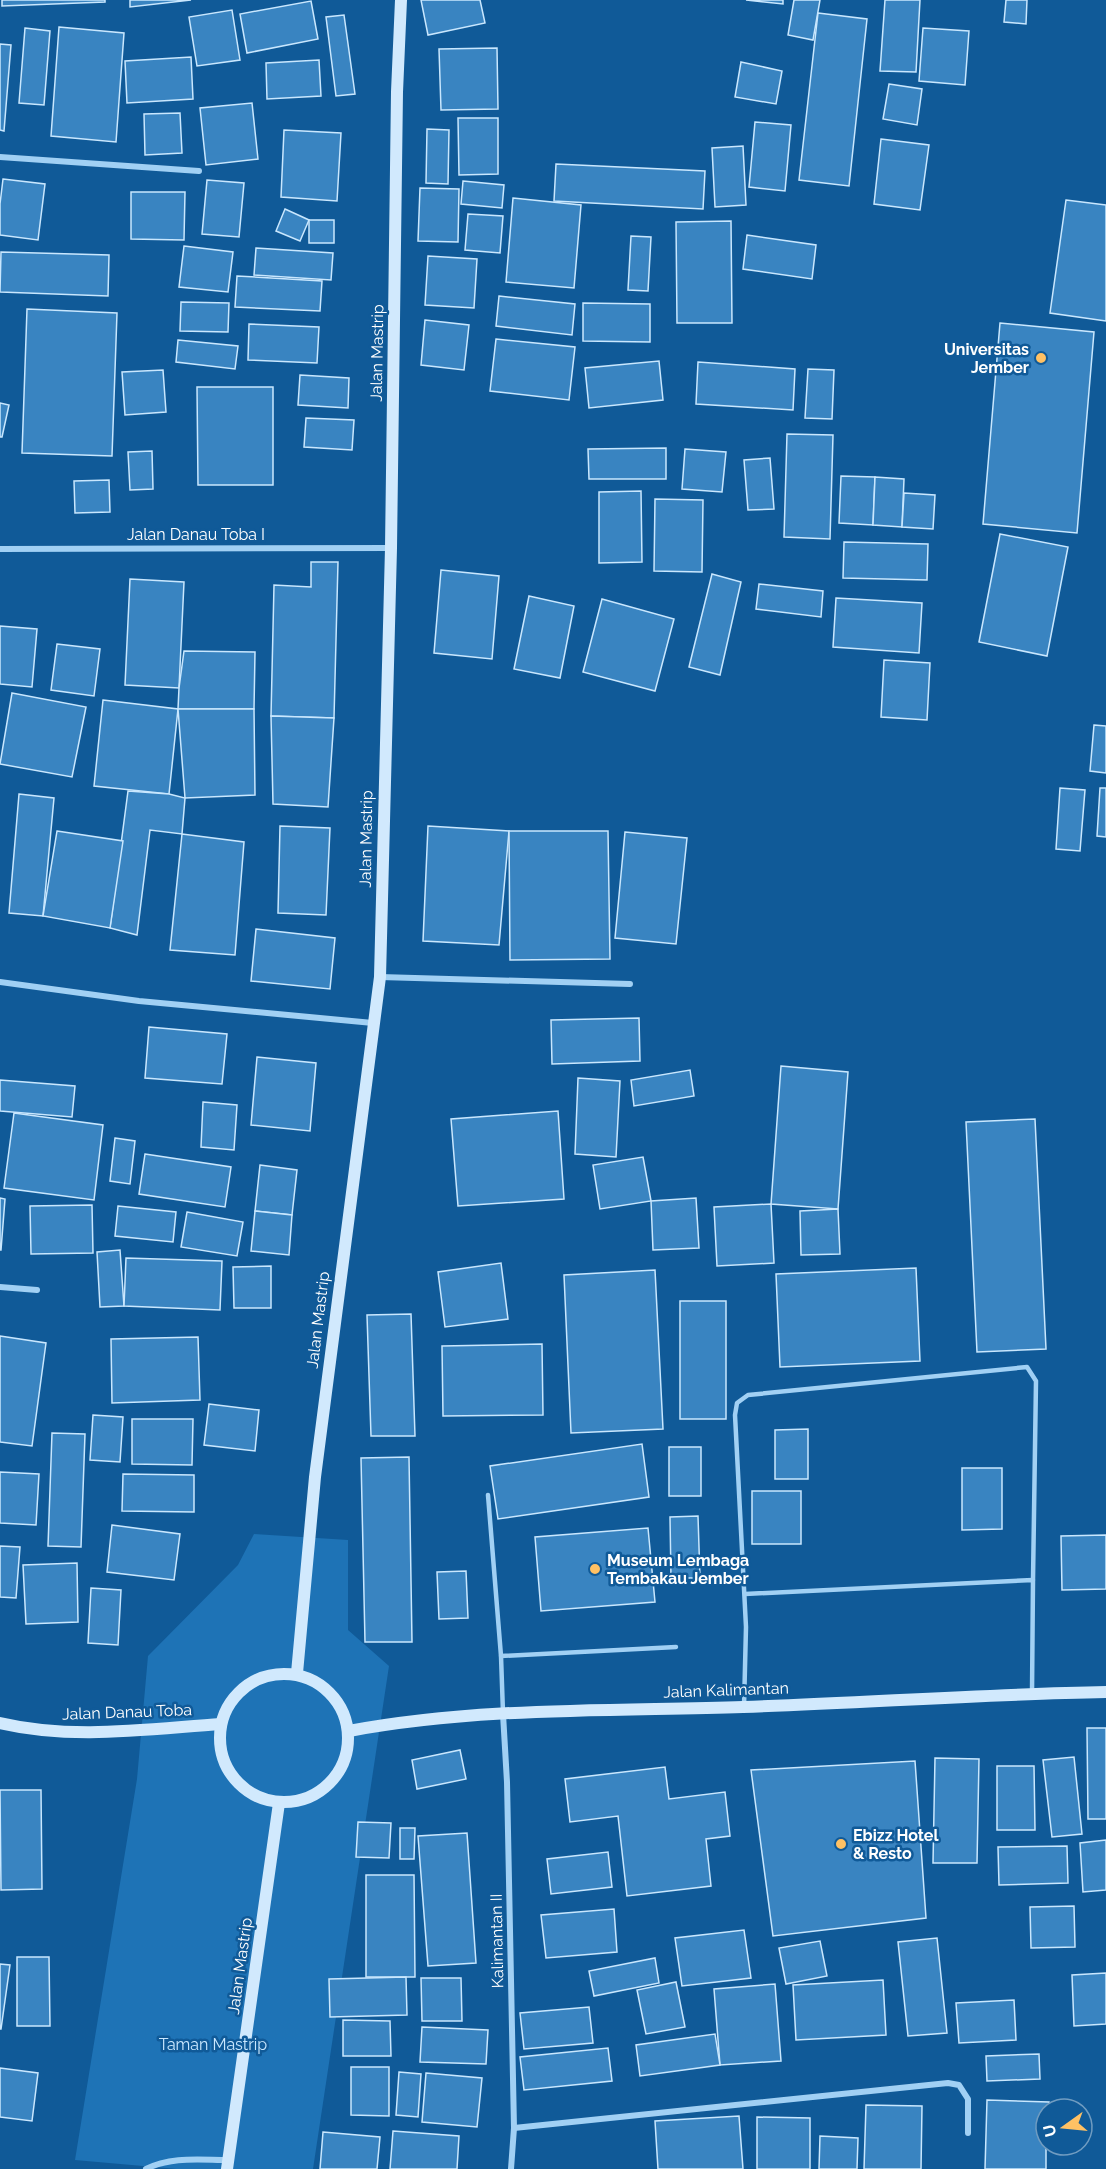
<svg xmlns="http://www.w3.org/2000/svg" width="1106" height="2169" font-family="Raleway,sans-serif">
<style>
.green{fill:#1e73b6}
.building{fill:#3984c1;stroke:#c9e7fe;stroke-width:1.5}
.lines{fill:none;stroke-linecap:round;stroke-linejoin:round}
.service{stroke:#a1d0f4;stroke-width:4.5}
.minor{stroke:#a1d0f4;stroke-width:6}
.secondary{stroke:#d1e9fd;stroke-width:12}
.poi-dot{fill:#ffc164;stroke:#105a98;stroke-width:2}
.labels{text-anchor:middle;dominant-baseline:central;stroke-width:5;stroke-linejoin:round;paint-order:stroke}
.poi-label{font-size:16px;font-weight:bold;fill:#fff;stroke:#105a98;text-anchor:start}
.street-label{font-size:16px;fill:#fff;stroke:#105a98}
.park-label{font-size:16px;fill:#c9e7fe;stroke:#105a98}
</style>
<rect width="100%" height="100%" fill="#105a98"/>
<path class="green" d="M254,1534L348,1540V1630L389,1666L313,2169H177L75,2160L137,1779L148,1656L238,1565Z"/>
<g class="building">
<path d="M2,0H105V2L2,6Z"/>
<path d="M130,0H191L130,7Z"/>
<path d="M421,0H480L485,23L428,35Z"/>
<path d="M746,0H783V4Z"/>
<path d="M794,0H820L813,40L788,35Z"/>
<path d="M885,0H920L916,72L880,71Z"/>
<path d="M1006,0H1027L1026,24L1004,22Z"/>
<path d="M311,1L318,39L247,53L240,14Z"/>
<path d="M232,10L240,60L197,66L189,17Z"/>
<path d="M818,13L867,19L849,186L799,180Z"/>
<path d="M344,15L355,94L336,96L326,17Z"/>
<path d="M59,27L124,33L116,142L51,136Z"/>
<path d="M25,28L50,31L44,105L19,103Z"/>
<path d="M923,28L969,31L965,85L919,81Z"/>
<path d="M0,44L11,45L4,131L0,130Z"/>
<path d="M497,48L498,109L441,110L439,49Z"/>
<path d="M191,57L193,99L127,103L125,61Z"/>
<path d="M319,60L321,96L267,99L266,63Z"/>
<path d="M741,62L782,71L776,104L735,97Z"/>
<path d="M889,84L922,89L917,125L883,119Z"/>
<path d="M252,103L258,159L206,165L200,108Z"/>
<path d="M180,113L182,153L145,155L144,114Z"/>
<path d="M458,118H498V174L459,175Z"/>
<path d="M755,122L791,125L785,191L749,187Z"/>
<path d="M427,129L449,130L448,184L426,183Z"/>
<path d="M284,130L341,133L337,201L281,197Z"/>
<path d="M881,139L929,145L920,210L874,204Z"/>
<path d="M743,146L746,205L715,207L712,148Z"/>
<path d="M556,164L705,171L703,209L554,201Z"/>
<path d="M3,179L45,184L38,240L0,235V204Z"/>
<path d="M207,180L244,183L239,237L202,234Z"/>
<path d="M463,181L504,185L502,208L461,204Z"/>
<path d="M420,188L459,189L458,242L418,241Z"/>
<path d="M131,192H185L184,240L131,239Z"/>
<path d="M513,198L581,205L574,288L506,282Z"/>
<path d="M1066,200L1106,205V321L1050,313Z"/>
<path d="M285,209L309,220L300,241L276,231Z"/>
<path d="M468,214L503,216L500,253L465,250Z"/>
<rect x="309" y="220" width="25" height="23"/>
<path d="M731,221L732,323H677L676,222Z"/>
<path d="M747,235L816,245L812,279L743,269Z"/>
<path d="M631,236L651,237L648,291L628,290Z"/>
<path d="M184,246L233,252L228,292L179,287Z"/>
<path d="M256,248L333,253L331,280L254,275Z"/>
<path d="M1,252L109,255L108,296L0,292Z"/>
<path d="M428,256L477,259L474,308L425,305Z"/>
<path d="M237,276L322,281L320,311L235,307Z"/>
<path d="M499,296L575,304L572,335L496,326Z"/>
<path d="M181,302L229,303L228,332L180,331Z"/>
<path d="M583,303L650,304V342L583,341Z"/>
<path d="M27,309L117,313L112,456L22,453Z"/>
<path d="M425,320L469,325L464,370L421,365Z"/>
<path d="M1000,323L1094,332L1077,533L983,524Z"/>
<path d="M249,324L319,327L317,363L248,360Z"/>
<path d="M496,339L575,347L569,400L490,391Z"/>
<path d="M178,340L238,346L235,369L176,362Z"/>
<path d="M659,361L663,400L589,408L585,368Z"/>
<path d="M698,362L795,369L793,410L696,404Z"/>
<path d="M808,369L834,370L832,419L805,418Z"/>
<path d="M163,370L166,412L125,415L122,372Z"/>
<path d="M300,375L349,378L348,408L298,405Z"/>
<path d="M197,387H273V485H198Z"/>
<path d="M0,403L9,405L2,437H0Z"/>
<path d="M306,418L354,420L352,450L304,447Z"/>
<path d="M787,434L833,435L830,539L784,537Z"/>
<path d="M666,448V479H589L588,449Z"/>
<path d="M685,449L726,452L722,492L682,489Z"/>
<path d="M152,451L153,489L130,490L128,452Z"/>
<path d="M770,458L774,509L748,510L744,460Z"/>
<path d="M841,476L875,477L873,525L839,523Z"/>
<path d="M875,477L904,479L902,527L873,525Z"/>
<path d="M109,480L110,512L75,513L74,481Z"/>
<path d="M641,491L642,562L599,563V492Z"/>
<path d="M904,493L935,495L933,529L902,527Z"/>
<path d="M655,499L703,500L702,572L654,571Z"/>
<path d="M1000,534L1068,547L1047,656L979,642Z"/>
<path d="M844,542L928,544L927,580L843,578Z"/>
<path d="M311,562H338L334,718L271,716L274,585L311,587Z"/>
<path d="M441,570L499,576L492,659L434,653Z"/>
<path d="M712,574L741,582L720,675L689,667Z"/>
<path d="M130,579L184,582L179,688L125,685Z"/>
<path d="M759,584L823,591L821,617L756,609Z"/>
<path d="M529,596L574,606L560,678L514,669Z"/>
<path d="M836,598L922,603L919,653L833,647Z"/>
<path d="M602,599L674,619L655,691L583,672Z"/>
<path d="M0,626L37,629L32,687L0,684Z"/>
<path d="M57,644L100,649L94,696L51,690Z"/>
<path d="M184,651L255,652L254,709H178L179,688Z"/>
<path d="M884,660L930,663L927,720L881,717Z"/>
<path d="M12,693L86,707L72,777L0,764Z"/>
<path d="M103,700L178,709L169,794L94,786Z"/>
<path d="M178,709H254L255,795L185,798Z"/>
<path d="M271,716L334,718L328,807L273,804Z"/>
<path d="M1094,725L1106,726V773L1090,771Z"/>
<path d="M1060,788L1085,790L1080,851L1056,849Z"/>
<path d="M1100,788H1106V837L1097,836Z"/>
<path d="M128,791L169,794L185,798L182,834L150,830L137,935L110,928Z"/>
<path d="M19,794L54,798L43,916L9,913Z"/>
<path d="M280,826L330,828L326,915L278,913Z"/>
<path d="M428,826L509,831L499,945L423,941Z"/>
<path d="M57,831L123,841L110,928L43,916Z"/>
<path d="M509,831H608L610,959L510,960Z"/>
<path d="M625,832L687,838L676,944L615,938Z"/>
<path d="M182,834L244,842L235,955L170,950Z"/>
<path d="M256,929L335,938L330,989L251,981Z"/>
<path d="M639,1018L640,1061L552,1064L551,1020Z"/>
<path d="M149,1027L227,1034L222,1084L145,1078Z"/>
<path d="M257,1057L316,1063L310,1131L251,1125Z"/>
<path d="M781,1066L848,1072L838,1209L771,1204Z"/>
<path d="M690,1070L694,1096L634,1106L631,1080Z"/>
<path d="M578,1078L620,1081L616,1157L575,1154Z"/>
<path d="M0,1080L75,1086L72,1117L0,1111Z"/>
<path d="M203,1102L237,1105L234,1150L201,1147Z"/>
<path d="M558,1111L564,1199L458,1206L451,1119Z"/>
<path d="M14,1113L103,1125L94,1200L4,1188Z"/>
<path d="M1035,1119L1046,1349L977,1352L966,1122Z"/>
<path d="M115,1138L135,1141L130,1184L110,1181Z"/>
<path d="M145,1154L231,1167L225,1207L139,1194Z"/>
<path d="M643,1157L651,1201L600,1209L593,1165Z"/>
<path d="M260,1165L297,1170L292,1215L255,1211Z"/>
<path d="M0,1198L5,1199L1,1250H0Z"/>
<path d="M696,1198L699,1248L653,1250L651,1201Z"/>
<path d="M771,1204L774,1263L717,1266L714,1207Z"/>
<path d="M92,1205L93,1253L31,1254L30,1206Z"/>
<path d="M118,1206L176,1212L173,1242L115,1236Z"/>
<path d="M838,1209L840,1254L801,1255L800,1211Z"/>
<path d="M255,1211L292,1215L289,1255L251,1251Z"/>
<path d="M187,1212L243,1222L237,1256L181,1247Z"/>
<path d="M120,1250L124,1306L100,1307L97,1252Z"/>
<path d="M126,1258L222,1261L220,1310L124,1306Z"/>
<path d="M501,1263L508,1319L445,1327L438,1272Z"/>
<path d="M271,1266V1308H234L233,1267Z"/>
<path d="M916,1268L920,1361L780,1367L776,1274Z"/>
<path d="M655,1270L663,1429L571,1433L564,1275Z"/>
<rect x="680" y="1301" width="46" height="118"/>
<path d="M411,1314L415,1436H371L367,1315Z"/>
<path d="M0,1336L46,1343L32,1446L0,1442Z"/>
<path d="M198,1337L200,1400L112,1403L111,1339Z"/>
<path d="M542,1344L543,1415L443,1416L442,1346Z"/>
<path d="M209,1404L259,1410L255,1451L204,1445Z"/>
<path d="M93,1415L123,1417L120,1462L90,1460Z"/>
<path d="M132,1419H193L192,1465L132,1464Z"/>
<path d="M808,1429V1479H775V1430Z"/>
<path d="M52,1433L85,1434L81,1547L48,1546Z"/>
<path d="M642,1444L649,1497L498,1519L490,1466Z"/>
<rect x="669" y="1447" width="32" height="49"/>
<path d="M409,1457L412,1642H365L361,1458Z"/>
<path d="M962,1468H1002V1529L962,1530Z"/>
<path d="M0,1472L39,1474L36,1525L0,1523Z"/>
<path d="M123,1474L194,1475V1512L122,1511Z"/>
<rect x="752" y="1491" width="49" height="53"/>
<path d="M698,1516L700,1578H671L670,1517Z"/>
<path d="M112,1525L180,1534L174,1580L107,1572Z"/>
<path d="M648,1528L655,1602L541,1611L535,1537Z"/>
<path d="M1106,1535V1589L1062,1590L1061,1536Z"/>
<path d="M0,1546L20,1547L16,1598L0,1597Z"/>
<path d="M77,1563L78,1622L26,1624L23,1565Z"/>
<path d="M466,1571L468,1618L439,1619L437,1572Z"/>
<path d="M91,1588L121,1590L118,1645L88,1643Z"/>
<path d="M1087,1728H1106V1819H1088Z"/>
<path d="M460,1750L466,1779L417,1789L412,1760Z"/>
<path d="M1074,1757L1082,1834L1052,1837L1043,1760Z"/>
<path d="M935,1758L979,1759L977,1863H933Z"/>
<path d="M915,1761L926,1918L773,1936L751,1770Z"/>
<path d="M997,1766H1034L1035,1830H997Z"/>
<path d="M665,1767L669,1799L725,1792L730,1836L706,1839L711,1886L627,1896L618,1816L570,1822L565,1779Z"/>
<path d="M0,1790H41L42,1889L1,1890Z"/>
<path d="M358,1822L391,1823L389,1858L356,1857Z"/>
<path d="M400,1828H415L414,1859H400Z"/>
<path d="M467,1833L476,1963L428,1966L418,1836Z"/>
<path d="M1106,1840V1890L1083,1892L1080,1843Z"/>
<path d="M1067,1846L1068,1883L999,1885L998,1847Z"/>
<path d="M608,1852L612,1887L551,1894L547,1859Z"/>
<path d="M366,1875H414L415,1977H366Z"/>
<path d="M1074,1906L1075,1947L1031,1948L1030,1907Z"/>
<path d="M614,1909L617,1952L546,1958L541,1915Z"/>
<path d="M744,1930L751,1978L682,1986L675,1938Z"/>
<path d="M937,1938L947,2033L908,2036L898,1942Z"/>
<path d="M820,1941L827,1976L786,1984L779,1948Z"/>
<path d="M17,1957H49L50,2026H17Z"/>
<path d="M655,1958L659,1983L594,1996L589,1971Z"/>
<path d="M0,1964L10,1965L1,2029H0Z"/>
<path d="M1106,1973V2024L1074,2026L1072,1975Z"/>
<path d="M406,1977L407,2015L330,2017L329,1979Z"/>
<path d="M421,1978H461L462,2021H422Z"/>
<path d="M883,1980L886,2035L796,2040L793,1985Z"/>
<path d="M676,1982L685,2027L646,2034L637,1990Z"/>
<path d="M775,1984L781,2061L720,2065L714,1989Z"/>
<path d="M1014,2000L1016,2040L959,2043L956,2003Z"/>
<path d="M589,2007L593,2043L524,2049L520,2013Z"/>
<path d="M343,2020L390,2021L391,2056H343Z"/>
<path d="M422,2027L488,2030L486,2064L420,2062Z"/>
<path d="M715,2034L720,2065L640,2076L636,2045Z"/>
<path d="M608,2048L612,2081L524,2090L520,2057Z"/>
<path d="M1039,2054L1040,2079L987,2081L986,2056Z"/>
<path d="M351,2067H389V2116L351,2115Z"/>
<path d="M0,2068L38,2073L32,2121L0,2117Z"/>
<path d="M399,2072L421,2074L418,2117L396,2115Z"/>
<path d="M426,2073L482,2078L477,2127L422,2122Z"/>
<path d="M987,2100L1049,2102V2109H1046V2169H985Z"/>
<path d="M866,2105L922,2106L921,2169H864Z"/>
<path d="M739,2116L743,2169H658L655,2121Z"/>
<path d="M757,2117L810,2118V2169H757Z"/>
<path d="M393,2131L459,2136L457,2169H390Z"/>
<path d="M323,2132L380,2137L377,2169H320Z"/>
<path d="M820,2136L858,2138L857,2169H819Z"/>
</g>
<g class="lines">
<g class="service">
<path d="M488,1495L501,1656L503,1713"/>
<path d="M745,1594L1033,1580L1032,1693"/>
<path d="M501,1656L676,1647"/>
<path d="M744,1707L746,1627L735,1415L737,1403L748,1395L1027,1367L1036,1381L1033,1580"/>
</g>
<g class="minor">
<path d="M0,157L199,171"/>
<path d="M0,549L391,548"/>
<path d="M380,977L630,984"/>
<path d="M0,982L139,1001L373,1023"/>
<path d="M0,1287L37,1290"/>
<path d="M503,1714L507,1782L514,2128L511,2169"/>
<path d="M514,2128L948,2083L959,2085L968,2099V2133"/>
<path d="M146,2169C171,2156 201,2160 228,2160"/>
</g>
<g class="secondary">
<path d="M297,1673L315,1477L380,977L391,548L397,92L401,0"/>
<circle cx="284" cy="1738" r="64"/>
<path d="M0,1723C72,1740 147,1729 221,1724"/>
<path d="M349,1731C478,1707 612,1711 743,1707C864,1703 985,1694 1106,1692"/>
<path d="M227,2169L279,1803"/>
</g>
</g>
<g class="poi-dot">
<circle cx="1041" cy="358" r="6"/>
<circle cx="595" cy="1569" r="6"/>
<circle cx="841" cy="1844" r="6"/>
</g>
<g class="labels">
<g class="poi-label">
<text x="1029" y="349" text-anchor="end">Universitas<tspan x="1029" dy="18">Jember</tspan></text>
<text x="607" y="1560">Museum Lembaga<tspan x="607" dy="18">Tembakau Jember</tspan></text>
<text x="853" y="1835">Ebizz Hotel<tspan x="853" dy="18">&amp; Resto</tspan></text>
</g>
<g class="street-label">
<text transform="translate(377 353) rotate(-89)">Jalan Mastrip</text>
<text x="196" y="534">Jalan Danau Toba I</text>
<text transform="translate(366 839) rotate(-89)">Jalan Mastrip</text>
<text transform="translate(318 1320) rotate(-83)">Jalan Mastrip</text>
<text transform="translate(726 1690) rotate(-2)">Jalan Kalimantan</text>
<text transform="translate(127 1712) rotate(-2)">Jalan Danau Toba</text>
<text transform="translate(497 1941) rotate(-91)">Kalimantan II</text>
<text transform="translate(240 1966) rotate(-82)">Jalan Mastrip</text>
</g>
<g class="park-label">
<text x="213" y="2044">Taman Mastrip</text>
</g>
</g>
<g transform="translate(1064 2127) rotate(255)"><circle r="28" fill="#105a98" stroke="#709cc1" stroke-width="1.5"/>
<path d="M0-4.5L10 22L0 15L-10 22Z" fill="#ffc164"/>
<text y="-9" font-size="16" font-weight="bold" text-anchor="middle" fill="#ffffff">U</text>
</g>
</svg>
